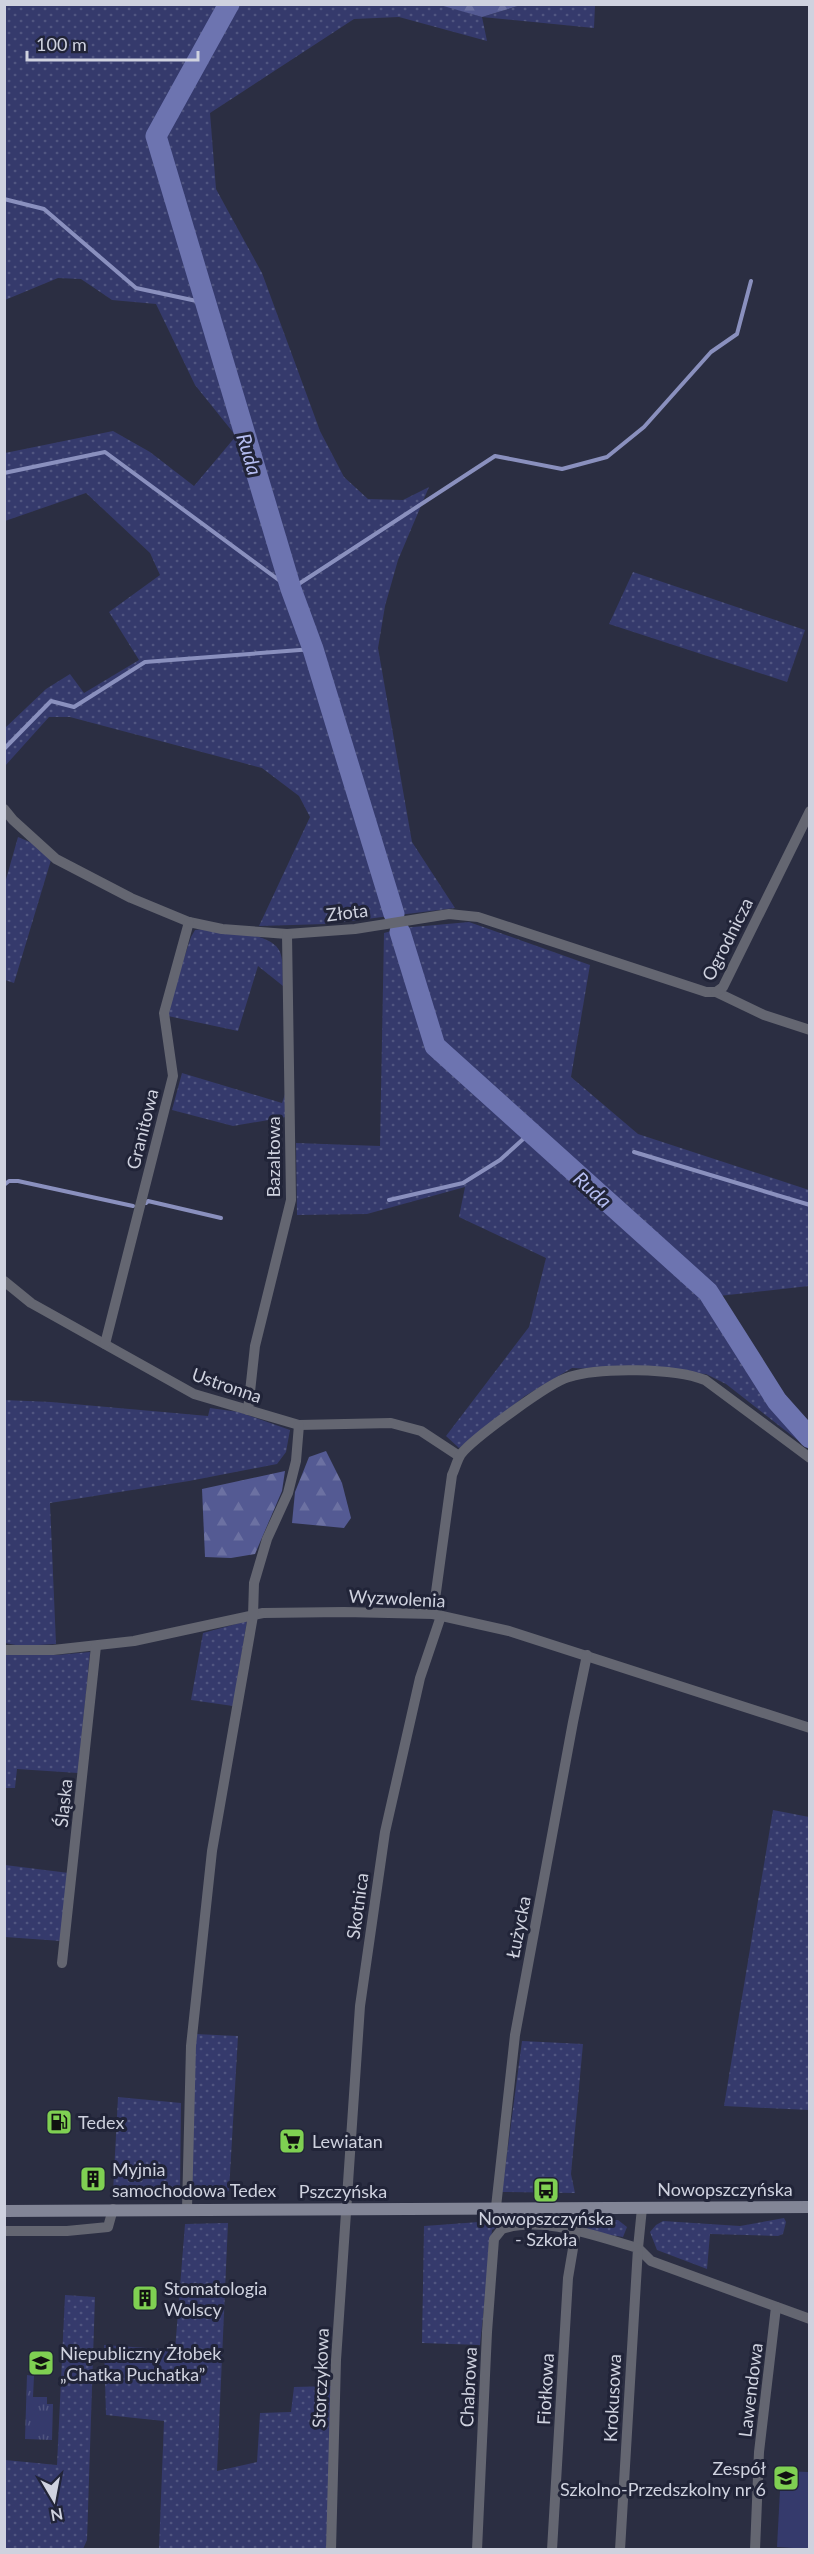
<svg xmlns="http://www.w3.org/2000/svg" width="814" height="2554" font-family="Lato,sans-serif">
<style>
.grass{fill:url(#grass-dots)}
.forest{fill:url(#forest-firs)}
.park{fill:url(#park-tufts)}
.pitch{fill:#353a6c}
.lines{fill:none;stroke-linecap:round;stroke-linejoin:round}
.stream{stroke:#8a90be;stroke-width:4}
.river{stroke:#6d74b0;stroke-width:21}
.minor{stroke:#646671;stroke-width:10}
.secondary{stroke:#828596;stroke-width:12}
.labels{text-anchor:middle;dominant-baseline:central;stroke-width:6;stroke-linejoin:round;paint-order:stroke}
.street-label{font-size:18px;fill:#cfd2df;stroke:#212438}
.poi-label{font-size:18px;fill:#cfd2df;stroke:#212438;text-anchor:start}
.water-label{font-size:20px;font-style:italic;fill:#b5bdf1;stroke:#212438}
</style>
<defs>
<pattern id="grass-dots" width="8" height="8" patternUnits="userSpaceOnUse" patternTransform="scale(1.5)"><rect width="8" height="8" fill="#353a6c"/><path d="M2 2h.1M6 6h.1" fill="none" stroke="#515681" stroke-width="1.8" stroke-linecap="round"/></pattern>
<pattern id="forest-firs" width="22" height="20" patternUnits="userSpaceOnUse" patternTransform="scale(1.5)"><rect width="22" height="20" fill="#545a93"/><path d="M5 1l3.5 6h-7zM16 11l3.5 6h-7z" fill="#6c71a2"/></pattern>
<pattern id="park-tufts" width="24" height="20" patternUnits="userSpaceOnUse" patternTransform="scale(1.5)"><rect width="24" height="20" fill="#353a6c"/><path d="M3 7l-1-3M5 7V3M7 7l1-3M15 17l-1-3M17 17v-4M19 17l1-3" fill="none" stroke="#515681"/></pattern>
</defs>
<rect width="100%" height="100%" fill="#2b2e42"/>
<g class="grass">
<path d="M440,4L482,17L521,5H595L594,28L482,17L487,41L399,17L354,19L210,113L216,189L262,273L320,431L344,477L368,499L403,500L429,487L398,560L385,606L378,648L412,842L455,908L326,924L259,926L310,817L299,796L262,768L70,717H49L5,766V728L46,689L70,674L84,693L139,660L109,612L160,575L150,553L86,493L5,521V453L113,431L150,452L194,486L236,436L195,385L156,304L112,300L81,279L58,278L5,300V5Z"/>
<path d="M633,572L805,630L787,682L609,624Z"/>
<path d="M18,837L32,843L51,860L14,983L5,980V883Z"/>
<path d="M469,922L590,965L571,1077L638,1134L809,1190V1286L719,1296L779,1394L809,1430V1449L726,1384L706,1374L572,1368L525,1396L459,1448L446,1436L529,1327L546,1258L459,1217L465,1187L367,1214L297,1215L296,1143L380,1146L384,933L402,928Z"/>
<path d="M204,929C223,931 272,932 280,952C284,962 282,976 283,986L258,966L238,1031L168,1016L171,997L191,937L195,930Z"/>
<path d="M182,1073L282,1103L285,1094L286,1117L233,1126L172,1110Z"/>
<path d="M4,1400L51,1402L208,1416L210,1408L239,1412L290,1430L286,1452L277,1464L189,1481L50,1503L56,1644L21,1646L5,1643Z"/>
<path d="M247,1621L233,1706L191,1700L203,1633Z"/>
<path d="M90,1652L78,1773L17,1769L15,1788H5V1654L57,1655Z"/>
<path d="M773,1810L809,1817V2110L724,2106Z"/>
<path d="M5,1865L69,1873L61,1941L5,1937Z"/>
<path d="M195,2034L238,2036L229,2191L214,2195L190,2194Z"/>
<path d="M522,2041L583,2044L571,2174L575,2193L502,2192Z"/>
<path d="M118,2097L181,2103L180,2196L113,2192Z"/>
<path d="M784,2218L786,2222L783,2234L778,2236L710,2234L707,2269L657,2250L650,2232L656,2225L663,2221L740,2226Z"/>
<path d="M618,2220L627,2227L623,2237L519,2221L504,2223L492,2230L480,2345L422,2343L424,2226L493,2221Z"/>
<path d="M228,2223L217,2471L257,2462L260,2413L291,2412L294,2387L332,2386L327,2549H159L164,2421L106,2415L104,2345L175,2350L185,2224Z"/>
<path d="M65,2295L95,2297L87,2540L83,2549H5V2460L57,2465Z"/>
</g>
<g class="forest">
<path d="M440,5H521L482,17Z"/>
<path d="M326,1451L342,1483L351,1518L344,1528L292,1523L295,1492L309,1457Z"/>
<path d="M285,1471L282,1491L255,1554L231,1558L205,1557L202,1489Z"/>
</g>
<path class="park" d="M27,2375L34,2376L33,2397H47V2404H53L52,2440L25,2439Z"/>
<path class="pitch" d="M781,2471L809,2472V2549L777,2547Z"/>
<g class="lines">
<g class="stream">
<path d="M4,199L44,209L136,288L206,303"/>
<path d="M4,473L105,452L291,589L495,456L562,469L607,457L644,427L711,352L737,334L751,281"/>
<path d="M4,749L51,701L74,707L145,662L313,649"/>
<path d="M634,1152L810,1205"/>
<path d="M4,1185L9,1181H18L133,1206"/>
<path d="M389,1200L463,1183L500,1160L531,1132"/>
<path d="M146,1203L148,1201L221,1218"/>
</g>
<g class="river">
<path d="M229,4L156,136L291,589L313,649L394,914"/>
<path d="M400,932L435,1046L708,1292L777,1401L810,1438"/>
</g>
<g class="minor">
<path d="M4,809L13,820L56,859L131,898L189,922L222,929L287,934L355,929L449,914L478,917L706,992H716L764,1015L810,1030"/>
<path d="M716,992L723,987L810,811"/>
<path d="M4,1281L31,1303L194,1394L299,1425L391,1423L421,1431L459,1456"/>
<path d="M105,1344L173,1076L164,1013L189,922"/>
<path d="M248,1410L255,1346L291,1200L287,934"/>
<path d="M433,1614L452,1475C455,1469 457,1460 461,1454C474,1438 550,1382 569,1377C600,1367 674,1368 705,1380L810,1458"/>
<path d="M4,1650H53L134,1641L263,1613L344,1612L433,1614L509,1631L810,1728"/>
<path d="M62,1963L96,1646"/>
<path d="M496,2207L515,2035L573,1722L587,1655"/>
<path d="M642,2208L638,2248L651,2261L810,2319"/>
<path d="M187,2209L191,2046L212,1851L253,1616L254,1583L267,1539L288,1493L296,1461L299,1425"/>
<path d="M4,2231H67L108,2227L113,2209"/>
<path d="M331,2550L336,2360L360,2006L385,1832L420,1678L441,1616"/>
<path d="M477,2550L487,2332L494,2239L502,2229C543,2215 598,2237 638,2248L620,2550"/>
<path d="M552,2550L568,2278L576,2231"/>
<path d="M755,2550L759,2452L776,2307"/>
</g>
<path class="secondary" d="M4,2211L810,2207"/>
</g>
<defs>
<symbol id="fuel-square" viewBox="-11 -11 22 22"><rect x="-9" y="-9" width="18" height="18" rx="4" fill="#7fd052" stroke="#212438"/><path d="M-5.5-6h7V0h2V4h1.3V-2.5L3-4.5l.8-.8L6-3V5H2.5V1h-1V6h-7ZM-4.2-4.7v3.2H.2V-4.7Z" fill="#111"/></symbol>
<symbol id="supermarket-square" viewBox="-11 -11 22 22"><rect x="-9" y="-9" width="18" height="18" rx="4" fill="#7fd052" stroke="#212438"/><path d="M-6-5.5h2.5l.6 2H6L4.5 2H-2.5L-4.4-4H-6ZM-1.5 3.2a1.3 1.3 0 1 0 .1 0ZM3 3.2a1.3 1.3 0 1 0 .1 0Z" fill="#111"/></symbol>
<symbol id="building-square" viewBox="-11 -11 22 22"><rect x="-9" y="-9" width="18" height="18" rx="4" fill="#7fd052" stroke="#212438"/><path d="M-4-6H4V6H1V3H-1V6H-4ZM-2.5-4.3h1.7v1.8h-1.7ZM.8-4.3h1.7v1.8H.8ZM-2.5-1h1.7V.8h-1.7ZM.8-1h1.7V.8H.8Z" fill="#111"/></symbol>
<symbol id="bus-square" viewBox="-11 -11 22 22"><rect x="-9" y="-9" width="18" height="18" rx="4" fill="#7fd052" stroke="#212438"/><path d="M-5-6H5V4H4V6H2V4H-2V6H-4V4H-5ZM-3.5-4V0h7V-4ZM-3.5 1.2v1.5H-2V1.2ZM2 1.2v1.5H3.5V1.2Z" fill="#111"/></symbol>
<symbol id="school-square" viewBox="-11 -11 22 22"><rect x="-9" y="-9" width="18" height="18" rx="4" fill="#7fd052" stroke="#212438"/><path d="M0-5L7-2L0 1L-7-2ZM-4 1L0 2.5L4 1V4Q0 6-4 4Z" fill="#111"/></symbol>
</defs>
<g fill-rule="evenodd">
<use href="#fuel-square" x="44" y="2107" width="30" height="30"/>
<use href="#supermarket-square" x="277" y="2126" width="30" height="30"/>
<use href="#building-square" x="78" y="2164" width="30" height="30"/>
<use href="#bus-square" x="531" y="2175" width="30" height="30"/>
<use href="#building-square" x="130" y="2283" width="30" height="30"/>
<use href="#school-square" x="26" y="2348" width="30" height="30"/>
<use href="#school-square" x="771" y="2463" width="30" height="30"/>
</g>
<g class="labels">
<g class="street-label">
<text transform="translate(347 912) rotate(-7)">Złota</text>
<text transform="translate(727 939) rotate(-63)">Ogrodnicza</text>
<text transform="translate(142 1129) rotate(-76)">Granitowa</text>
<text transform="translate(273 1157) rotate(-90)">Bazaltowa</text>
<text transform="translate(227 1385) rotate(19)">Ustronna</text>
<text transform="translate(397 1598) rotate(3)">Wyzwolenia</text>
<text transform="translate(63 1803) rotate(-84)">Śląska</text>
<text transform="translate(357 1906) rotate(-82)">Skotnica</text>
<text transform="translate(518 1927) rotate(-79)">Łużycka</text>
<text x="725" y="2189">Nowopszczyńska</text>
<text x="343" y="2191">Pszczyńska</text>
<text transform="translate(320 2378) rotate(-88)">Storczykowa</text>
<text transform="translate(468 2387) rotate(-87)">Chabrowa</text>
<text transform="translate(545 2389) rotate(-87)">Fiołkowa</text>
<text transform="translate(750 2390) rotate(-83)">Lawendowa</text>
<text transform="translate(612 2398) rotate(-87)">Krokusowa</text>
</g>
<g class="poi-label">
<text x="78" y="2122">Tedex</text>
<text x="312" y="2141">Lewiatan</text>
<text x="112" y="2169">Myjnia<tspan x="112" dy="21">samochodowa Tedex</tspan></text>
<text x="546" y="2218" text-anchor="middle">Nowopszczyńska<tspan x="546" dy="21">- Szkoła</tspan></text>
<text x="164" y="2288">Stomatologia<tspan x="164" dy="21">Wolscy</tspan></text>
<text x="60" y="2353">Niepubliczny Żłobek<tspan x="60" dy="21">„Chatka Puchatka”</tspan></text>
<text x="766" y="2468" text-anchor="end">Zespół<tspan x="766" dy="21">Szkolno-Przedszkolny nr 6</tspan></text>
</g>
<g class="water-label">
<text transform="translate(250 454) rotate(73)">Ruda</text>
<text transform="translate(593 1189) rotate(42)">Ruda</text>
</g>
</g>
<rect width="814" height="2554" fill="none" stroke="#cfd2df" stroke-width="12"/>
<g transform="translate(54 2500) rotate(170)" stroke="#212438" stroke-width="4.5" paint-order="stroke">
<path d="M0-4.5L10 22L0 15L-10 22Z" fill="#cfd2df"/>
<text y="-9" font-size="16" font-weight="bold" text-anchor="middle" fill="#cfd2df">N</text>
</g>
<path d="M27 51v9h171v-9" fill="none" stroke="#cfd2df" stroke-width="3"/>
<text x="36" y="51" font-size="18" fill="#cfd2df" stroke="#212438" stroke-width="4.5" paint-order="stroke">100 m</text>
</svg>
